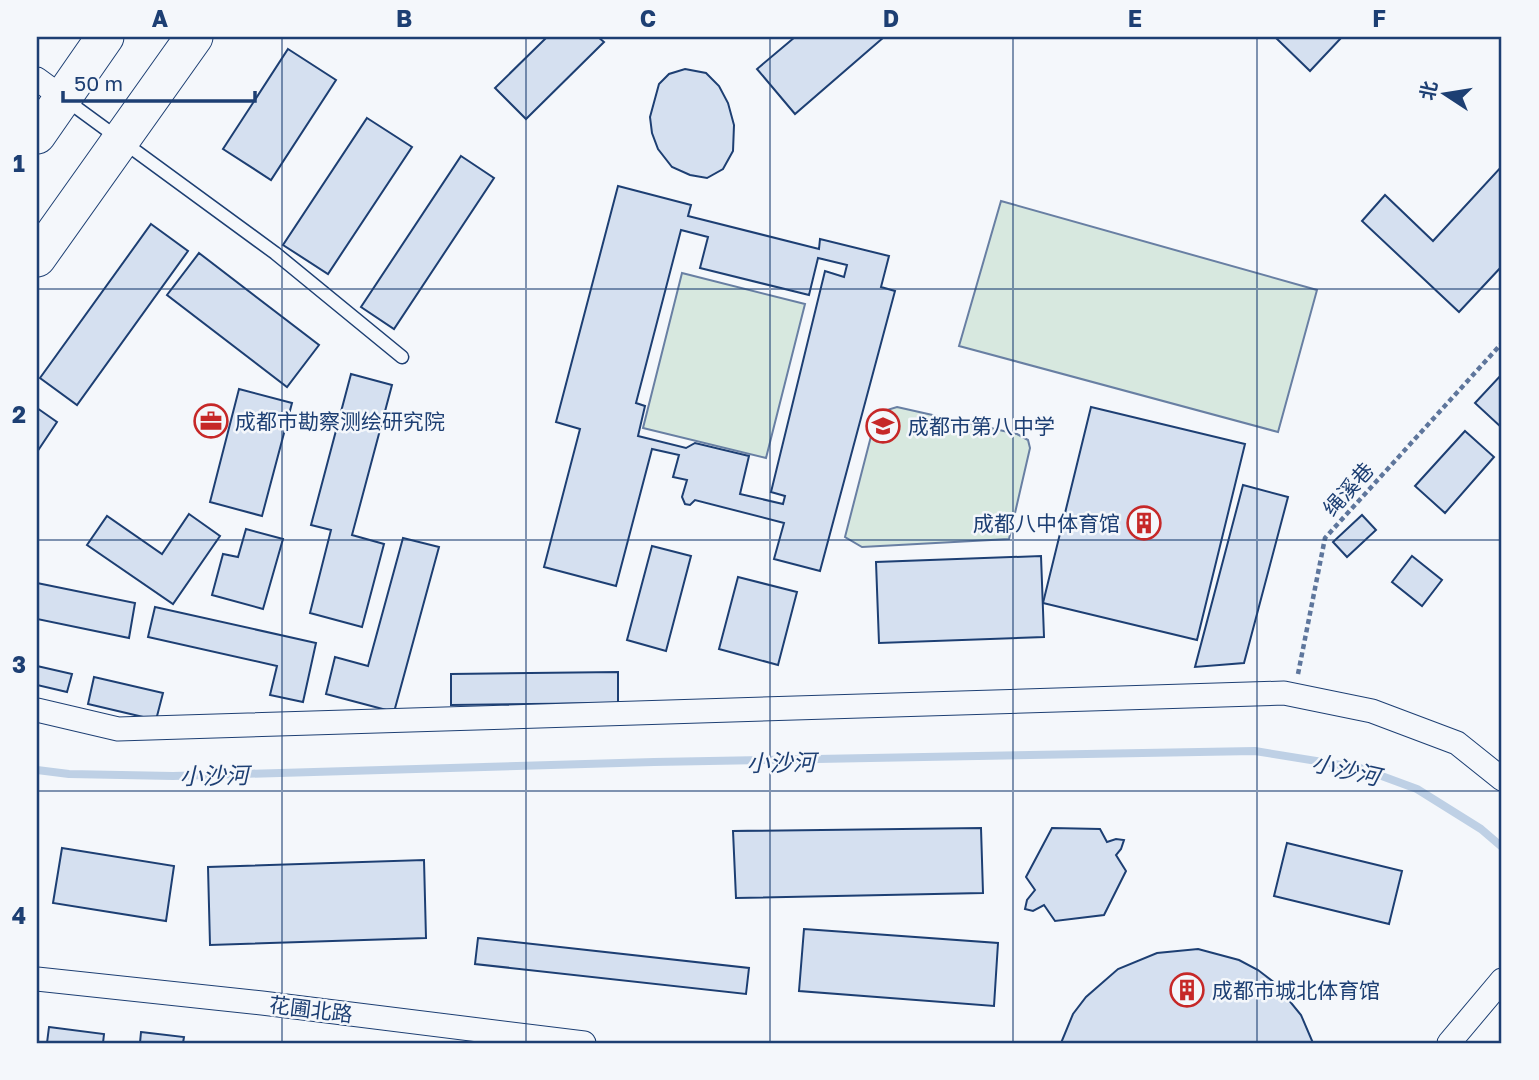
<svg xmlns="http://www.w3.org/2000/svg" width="1539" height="1080" font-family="'Golos Text','Noto Sans SC',sans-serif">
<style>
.green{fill:#d7e8df;stroke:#687fa3;stroke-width:2}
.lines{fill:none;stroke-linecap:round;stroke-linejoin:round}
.stream{stroke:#bed0e5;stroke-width:8}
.building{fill:#d5e0f0;stroke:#1d3f73;stroke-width:2;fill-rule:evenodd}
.lane-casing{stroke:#1d3f73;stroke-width:15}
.street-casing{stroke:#1d3f73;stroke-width:25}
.primary-casing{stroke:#1d3f73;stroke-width:39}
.path{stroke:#5e769c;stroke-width:4.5;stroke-dasharray:5 3.5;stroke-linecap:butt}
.lane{stroke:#f4f7fb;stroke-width:12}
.street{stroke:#f4f7fb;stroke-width:23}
.primary{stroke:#f4f7fb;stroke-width:37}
.grid{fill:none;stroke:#1d3f73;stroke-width:2;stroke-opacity:0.55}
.labels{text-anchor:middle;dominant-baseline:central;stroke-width:5;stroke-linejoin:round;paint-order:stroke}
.poi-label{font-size:21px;fill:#1d3f73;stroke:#f4f7fb;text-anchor:start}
.street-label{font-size:21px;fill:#1d3f73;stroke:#f4f7fb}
.water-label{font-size:23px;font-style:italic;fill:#1d3f73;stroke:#f4f7fb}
.neatline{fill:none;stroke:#1d3f73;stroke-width:2.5}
.grid-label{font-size:23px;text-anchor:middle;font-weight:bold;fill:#1d3f73}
</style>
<rect width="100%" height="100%" fill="#f4f7fb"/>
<g class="green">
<path d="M1001,201L1317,290L1278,432L959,346Z"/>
<path d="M682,273L805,304L766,458L643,428Z"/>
<path d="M897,407L1017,434L1028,440L1030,448L1009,539L862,547L845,537L877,413Z"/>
</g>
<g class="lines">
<path class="stream" d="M37,770L69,774L173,776L654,762L1255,751L1360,768L1417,789L1481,829L1502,847"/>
</g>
<g class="building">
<path d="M547,37H598L604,42L526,119L495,88Z"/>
<path d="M795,37H884L795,114L757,69Z"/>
<path d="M1275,37H1342L1310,71Z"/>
<path d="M288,49L336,80L271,180L223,149Z"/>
<path d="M685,69L706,73L719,86L728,103L734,125L733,151L723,169L707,178L690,175L672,167L658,149L652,133L650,117L659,84L669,74Z"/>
<path d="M367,118L412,147L328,274L283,245Z"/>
<path d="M461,156L494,178L394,329L361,307Z"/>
<path d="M1502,166V266L1459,312L1362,221L1385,195L1433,241Z"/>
<path d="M618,186L691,205L688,216L819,249L820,239L889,256L881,287L895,291L820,571L774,559L784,523L695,500L690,505L685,504L682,497L687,480L673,477L679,455L652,449L616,586L544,567L580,429L556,422ZM681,230L708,237L700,268L809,295L818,258L847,265L844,277L825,271L771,492L785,496L783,504L740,494L749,456L695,443L686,448L638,436L645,406L636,403Z"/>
<path d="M151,224L188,251L77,405L40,378Z"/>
<path d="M199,253L319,345L287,387L167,295Z"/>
<path d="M351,374L392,385L352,535L384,544L362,627L310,613L331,530L311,525Z"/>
<path d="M1502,374V428L1475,403Z"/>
<path d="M239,389L292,403L262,516L210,502Z"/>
<path d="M1091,407L1245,444L1197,640L1043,603Z"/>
<path d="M37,408L57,422L37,452Z"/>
<path d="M1465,431L1494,457L1445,513L1415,486Z"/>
<path d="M1243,485L1288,497L1244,663L1195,667Z"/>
<path d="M189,514L220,536L173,604L87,545L107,516L162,554Z"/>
<path d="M1362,515L1376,530L1347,557L1333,542Z"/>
<path d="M246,529L283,539L263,609L212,595L223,554L238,557Z"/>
<path d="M403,538L439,547L394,712L326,694L335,657L368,666Z"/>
<path d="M652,546L691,556L666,651L627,640Z"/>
<path d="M1041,556L1044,637L879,643L876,562Z"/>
<path d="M1412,556L1442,580L1422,606L1392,582Z"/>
<path d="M738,577L797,592L778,665L719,649Z"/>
<path d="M37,583L135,603L129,638L37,619Z"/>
<path d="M155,607L316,643L303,702L270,695L277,666L148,637Z"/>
<path d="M37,666L72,674L67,692L37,685Z"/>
<path d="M618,672V703L451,705V674Z"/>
<path d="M94,677L163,693L156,720L88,704Z"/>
<path d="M981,828L983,893L736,898L733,831Z"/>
<path d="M1052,828L1100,829L1107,842L1116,839L1124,840L1121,849L1116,855L1126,871L1104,915L1055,921L1044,905L1033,911L1025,909L1027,900L1035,890L1026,877Z"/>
<path d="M1287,843L1402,871L1389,924L1274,896Z"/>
<path d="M62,848L174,866L166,921L53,903Z"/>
<path d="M424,860L426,938L210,945L208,867Z"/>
<path d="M804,929L998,943L994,1006L799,991Z"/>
<path d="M478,938L749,968L746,994L475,964Z"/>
<path d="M1198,949L1239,960L1258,970L1275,983L1301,1015L1313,1043H1061L1073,1014L1086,997L1118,969L1157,953Z"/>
<path d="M49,1027L104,1034L103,1043H47Z"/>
<path d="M141,1032L184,1037L183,1043H140Z"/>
</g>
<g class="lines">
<defs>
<path id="lane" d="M66,100L275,253L402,357"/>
<g id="street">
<path d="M37,79L63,98"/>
<path d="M37,710L118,729L1284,693L1372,711L1457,743L1502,779"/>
<path d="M37,979L262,1003L584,1043"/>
<path d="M1449,1043L1502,980"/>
</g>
<g id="primary">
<path d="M37,135L105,37"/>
<path d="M37,258L194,37"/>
</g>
</defs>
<use href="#lane" class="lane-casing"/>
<use href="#street" class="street-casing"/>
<use href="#primary" class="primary-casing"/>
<path class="path" d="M1298,674L1325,538L1502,343"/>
<use href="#lane" class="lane"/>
<use href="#street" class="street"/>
<use href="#primary" class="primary"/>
</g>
<path class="grid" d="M282,37V1043M526,37V1043M770,37V1043M1013,37V1043M1257,37V1043M37,289H1502M37,540H1502M37,791H1502"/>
<defs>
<symbol id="office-ring" viewBox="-11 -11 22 22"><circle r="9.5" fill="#f4f7fb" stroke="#c62828" stroke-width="1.5"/><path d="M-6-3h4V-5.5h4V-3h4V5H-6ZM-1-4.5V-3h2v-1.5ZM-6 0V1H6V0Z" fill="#c62828"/></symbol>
<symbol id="school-ring" viewBox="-11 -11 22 22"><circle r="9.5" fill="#f4f7fb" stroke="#c62828" stroke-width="1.5"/><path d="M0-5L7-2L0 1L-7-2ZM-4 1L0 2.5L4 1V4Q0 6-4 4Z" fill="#c62828"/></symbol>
<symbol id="building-ring" viewBox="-11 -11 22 22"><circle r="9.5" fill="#f4f7fb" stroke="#c62828" stroke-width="1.5"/><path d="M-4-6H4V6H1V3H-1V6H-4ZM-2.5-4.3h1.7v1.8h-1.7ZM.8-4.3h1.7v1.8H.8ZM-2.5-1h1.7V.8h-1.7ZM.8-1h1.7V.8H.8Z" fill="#c62828"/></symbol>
</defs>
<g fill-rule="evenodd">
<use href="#office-ring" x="192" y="402" width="38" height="38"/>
<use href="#school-ring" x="864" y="407" width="38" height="38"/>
<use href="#building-ring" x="1125" y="504" width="38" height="38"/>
<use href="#building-ring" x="1168" y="971" width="38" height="38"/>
</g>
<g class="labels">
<g class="poi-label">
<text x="235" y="421">成都市勘察测绘研究院</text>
<text x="908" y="426">成都市第八中学</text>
<text x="1120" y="523" text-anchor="end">成都八中体育馆</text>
<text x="1212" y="990">成都市城北体育馆</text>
</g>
<g class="street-label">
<text transform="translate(1348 489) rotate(-48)">绳溪巷</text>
<text transform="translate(311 1009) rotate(7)">花圃北路</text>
</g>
<g class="water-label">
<text transform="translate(781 762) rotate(-1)">小沙河</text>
<text transform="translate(1346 769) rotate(13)">小沙河</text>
<text transform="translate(214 775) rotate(-1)">小沙河</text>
</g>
</g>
<rect width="1539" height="1080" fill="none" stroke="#f4f7fb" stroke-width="77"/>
<g transform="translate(1445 94) rotate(282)" stroke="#f4f7fb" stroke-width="5" paint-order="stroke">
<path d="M0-5L12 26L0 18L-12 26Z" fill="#1d3f73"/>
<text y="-10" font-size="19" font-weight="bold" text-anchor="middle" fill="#1d3f73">北</text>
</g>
<path d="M63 91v10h192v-10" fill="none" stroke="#1d3f73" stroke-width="3.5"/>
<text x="74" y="91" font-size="21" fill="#1d3f73" stroke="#f4f7fb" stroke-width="5" paint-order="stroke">50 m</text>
<rect x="38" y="38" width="1462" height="1004" class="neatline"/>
<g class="grid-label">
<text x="160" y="27">A</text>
<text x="404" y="27">B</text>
<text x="648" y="27">C</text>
<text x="891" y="27">D</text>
<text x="1135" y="27">E</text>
<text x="1379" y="27">F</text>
<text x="19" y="172">1</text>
<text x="19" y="423">2</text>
<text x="19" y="673">3</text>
<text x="19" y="924">4</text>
</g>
</svg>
